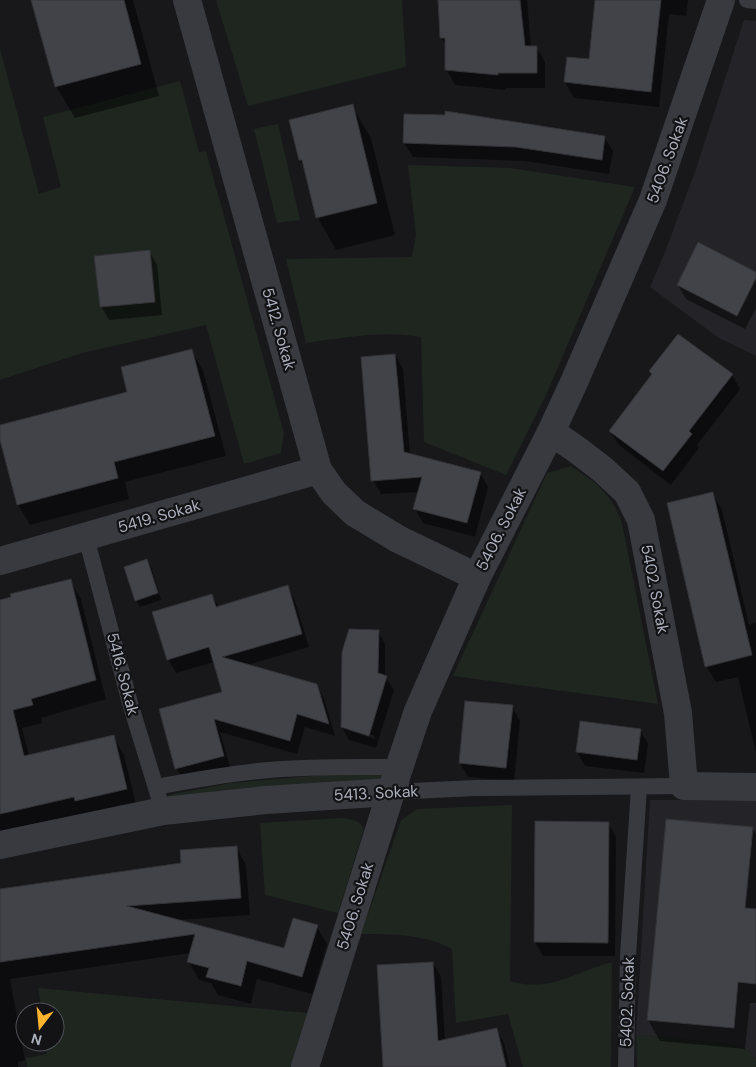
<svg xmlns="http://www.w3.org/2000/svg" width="756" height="1067" font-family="'DM Sans',sans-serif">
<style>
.built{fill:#242428}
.green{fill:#1e261f;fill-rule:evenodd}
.shadow{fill:#0007;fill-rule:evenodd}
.building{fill:#424348;stroke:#323237}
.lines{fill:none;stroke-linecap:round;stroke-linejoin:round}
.service{stroke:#393a40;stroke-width:16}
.minor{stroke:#393a40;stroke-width:28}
.labels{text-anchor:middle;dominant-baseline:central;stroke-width:4.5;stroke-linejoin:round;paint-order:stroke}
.street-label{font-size:16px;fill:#aaafbb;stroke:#131316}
</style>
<rect width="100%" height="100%" fill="#18181b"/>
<g class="built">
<path d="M744,20L756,21V356L719,338L650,287L665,252L696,169Z"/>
<path d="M650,800H756V1059L748,1050L728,1044L636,1035Z"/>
</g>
<g class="green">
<path d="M216,0H402L406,67L248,106Z"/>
<path d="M0,49L39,194L61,187L43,117L180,81L199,152L206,151L284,433L281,453L244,464L206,325L82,353L0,380ZM149,250H150L100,307L94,256Z"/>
<path d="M278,124L300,220L277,223L254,129Z"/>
<path d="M408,165L510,168L635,187L546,395L506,475L424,442L421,337C383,330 344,338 306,343L286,259L412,257L416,235Z"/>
<path d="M571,466C597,484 611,492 622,523L658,704L453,676L547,473Z"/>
<path d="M321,775H384L382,784L169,802L168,795L231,783Z"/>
<path d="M512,805L510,981C550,993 575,972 612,962L611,1067H523L508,1014L456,1023L452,949C424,934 393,934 361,934L401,820L417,809Z"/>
<path d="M342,818C351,819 360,820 364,829L338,913L265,895L260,823Z"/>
<path d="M38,988L307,1013L291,1067H27L26,1058L47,1054L46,1042H55V1012H42Z"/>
<path d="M636,1035L728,1044L748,1050L756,1059V1067H637Z"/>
</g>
<g class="shadow">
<path d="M33,0H133L159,96L75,118L56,86Z"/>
<path d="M440,0H527L531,47H536L545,62V88H506V90L455,85L446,69V46L441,38Z"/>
<path d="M617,0H688L686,16L669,14L659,107L574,98L565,82L568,58L590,61Z"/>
<path d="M352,106L371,138L395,235L336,250L318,218L306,170L300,160Z"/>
<path d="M405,115L604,137L613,151L609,174L525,161L413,157L404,143Z"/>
<path d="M149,251L157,265L162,315L109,320L101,306Z"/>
<path d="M756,273V308L745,329L686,299L678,285Z"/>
<path d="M191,350L203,371L226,456L125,482L129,499L30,525L18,505L0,436V426L129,393Z"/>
<path d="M395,355L403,369L410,455L480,473L488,487L475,537L423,523L415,509L419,492L381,494L373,480Z"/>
<path d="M732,375L740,389L697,445L699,448L671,485L619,445L610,431Z"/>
<path d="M713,494L722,510L749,625L756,622V753L738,677L716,682L706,666Z"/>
<path d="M147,561L151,567L161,600L140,607L136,600Z"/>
<path d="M70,581L81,599L106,699L41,718L42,723L22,728L29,756L113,736L124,755L137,808L0,835V601Z"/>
<path d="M288,587L295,601L309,647L247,665L316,685L324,699L335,736L305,727L297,754L220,732L231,770L185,783L177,769L160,709L223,692L214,662L176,673L168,659L212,596L219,607Z"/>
<path d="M378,631L385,644V677L394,690L376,748L349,740L342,727ZM348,728L375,736V739L348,730Z"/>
<path d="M512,707L520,721L514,781L468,777L460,763Z"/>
<path d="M640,730L648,744L644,773L585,766L577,752Z"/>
<path d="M536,822L608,823L616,837L615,956H543L535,942Z"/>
<path d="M752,828L756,834V1003H750L745,1049L660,1041L648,1020Z"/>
<path d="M236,847L246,865L250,915L178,920L285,949L317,927L327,944L312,994L257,979L251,1004L218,995L211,983L199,980L189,962L191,953L10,979L25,1060L18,1062V1067H0V929L182,864Z"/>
<path d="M433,963L441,977L445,1040L496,1029L504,1043L510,1067H507L502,1043H499L505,1067H380L384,1066Z"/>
</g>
<g class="building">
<path d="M31,0H124L141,64L55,87Z"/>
<path d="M438,0H520L525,46H537V73H498V75L445,70V38H440Z"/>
<path d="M595,0H661L651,92L564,82L567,57L589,59Z"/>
<path d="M353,104L377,203L316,218L302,160H299L289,120Z"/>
<path d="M445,111L605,136L602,160L516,147L403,143L404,114L445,115Z"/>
<path d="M698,242L756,272V278L737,316L677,285Z"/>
<path d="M150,250L155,302L100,307L94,256Z"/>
<path d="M678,334L733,374L689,431L692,434L663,471L609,431L652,374L649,371Z"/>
<path d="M192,349L215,436L114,462L118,478L17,505L0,440V425L127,392L121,367Z"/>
<path d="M395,354L404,452L481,472L467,523L413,509L422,477L371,481L361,357Z"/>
<path d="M713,492L752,655L705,667L667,503Z"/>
<path d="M147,559L158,593L135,601L124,567Z"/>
<path d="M71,579L96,680L31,699L33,705L13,710L24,756L114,735L127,789L75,801L74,797L0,814V600L11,597L10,594Z"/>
<path d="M288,585L302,634L222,657L317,684L329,724L297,714L290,741L214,719L224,756L175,769L159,709L222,692L209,647L167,660L152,612L212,594L216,607Z"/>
<path d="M349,629L379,630L378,673L387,676L369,736L341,727L342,652Z"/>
<path d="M465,701L513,705L506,768L459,763Z"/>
<path d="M580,721L641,729L637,760L576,752Z"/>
<path d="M666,819L753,827L745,908L756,909V984L738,982L734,1028L647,1020Z"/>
<path d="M535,821L609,822L608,943L534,942Z"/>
<path d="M237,846L241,898L127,906L284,948L293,918L318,925L302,977L247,961L241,986L206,977L209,968L187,962L195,934L0,962V889L181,863L180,850Z"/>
<path d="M433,962L438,1041L497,1028L506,1067H383L377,965Z"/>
</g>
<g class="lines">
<g class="service">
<path d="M747,0L756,1"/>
<path d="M86,537L130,703L163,811"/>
<path d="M156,787C193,780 231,773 269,770C312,766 355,767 398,767"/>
<path d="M391,792L475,788L684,786"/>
<path d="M626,1067L628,956L639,787"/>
</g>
<g class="minor">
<path d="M187,0L318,470L334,493L355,513L398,539L477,577"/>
<path d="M551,432L576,449L602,469L627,492L641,520L678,713L684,786L756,787"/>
<path d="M0,561L318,470"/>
<path d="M0,845L163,811L266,800L391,792"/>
<path d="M305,1067L391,792L418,711L477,577L551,432L575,380L653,200L721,0"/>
</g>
</g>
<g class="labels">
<g class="street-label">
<text transform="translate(667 160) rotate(-70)">5406. Sokak</text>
<text transform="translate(279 329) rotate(74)">5412. Sokak</text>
<text transform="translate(159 516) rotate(-16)">5419. Sokak</text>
<text transform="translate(501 529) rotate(-63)">5406. Sokak</text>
<text transform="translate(655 589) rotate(79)">5402. Sokak</text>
<text transform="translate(123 674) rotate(75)">5416. Sokak</text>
<text transform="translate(376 793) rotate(-3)">5413. Sokak</text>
<text transform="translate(355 906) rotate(-73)">5406. Sokak</text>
<text transform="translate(627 1002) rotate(-88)">5402. Sokak</text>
</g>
</g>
<g transform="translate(40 1027) rotate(196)"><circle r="24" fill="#131316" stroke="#4f5158"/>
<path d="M0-4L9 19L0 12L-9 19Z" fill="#feb52d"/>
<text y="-8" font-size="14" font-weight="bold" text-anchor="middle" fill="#aaafbb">N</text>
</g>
</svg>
